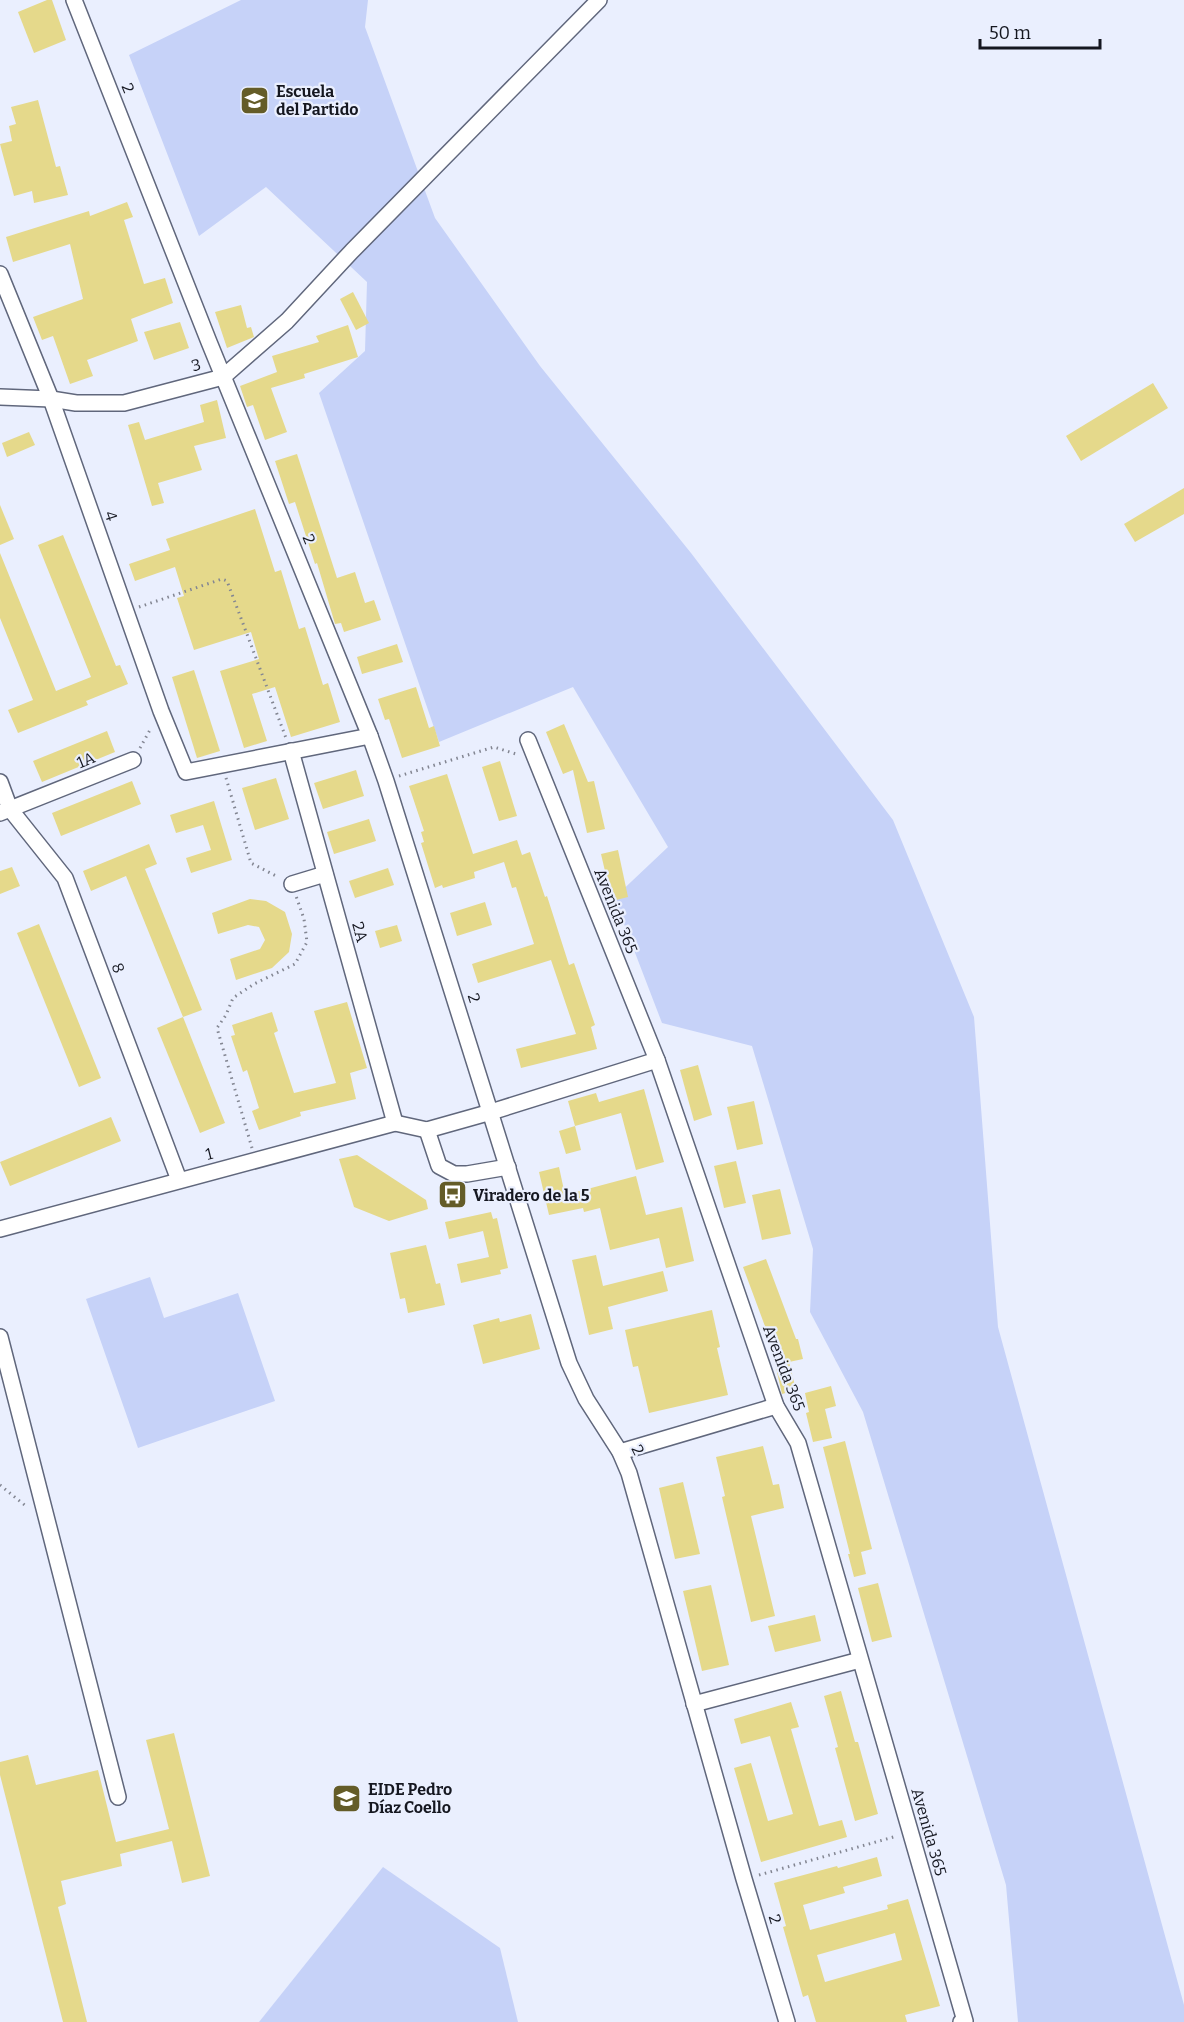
<svg xmlns="http://www.w3.org/2000/svg" width="1184" height="2022" font-family="Bitter,serif">
<style>
.green{fill:#c6d2f8}
.building{fill:#e5d98b;fill-rule:evenodd}
.lines{fill:none;stroke-linecap:round;stroke-linejoin:round}
.minor-casing{stroke:#60677c;stroke-width:18}
.path{stroke:#838692;stroke-width:3;stroke-dasharray:1.5 4.5;stroke-linecap:butt}
.minor{stroke:#fff;stroke-width:15}
.labels{text-anchor:middle;dominant-baseline:central;stroke-width:4.5;stroke-linejoin:round;paint-order:stroke}
.street-label{font-size:16px;fill:#151720;stroke:#eaeffe}
.poi-label{font-size:16px;font-weight:bold;fill:#151720;stroke:#eaeffe;text-anchor:start}
</style>
<rect width="100%" height="100%" fill="#eaeffe"/>
<g class="green">
<path d="M241,0H368L365,27L435,218L540,366L691,553L893,820L974,1017L998,1327L1184,2005V2022H1018L1006,1885L863,1412L810,1312L813,1249L752,1046L662,1023L614,898L668,847L573,687L439,742L319,393L365,351L367,282L266,187L199,236L129,55Z"/>
<path d="M150,1277L164,1318L238,1293L275,1401L138,1448L86,1299Z"/>
<path d="M383,1867L500,1948L518,2022H259Z"/>
</g>
<g class="building">
<path d="M47,0H52L66,40L34,53L18,12Z"/>
<path d="M38,100L56,167L60,166L68,195L34,203L32,191L14,196L0,144L12,141L9,126L16,124L11,107Z"/>
<path d="M127,202L133,217L124,220L144,284L165,278L173,303L131,319L138,341L87,360L93,376L70,384L53,336L42,340L33,317L83,299L70,244L13,262L6,237L89,211L90,216Z"/>
<path d="M353,292L369,323L356,330L340,299Z"/>
<path d="M241,305L247,328L251,327L254,337L227,348L215,312Z"/>
<path d="M180,322L189,348L154,360L144,332Z"/>
<path d="M348,325L358,357L304,374L305,378L271,388L287,432L265,440L253,405L247,407L240,386L277,372L272,356L319,342L316,336Z"/>
<path d="M1153,383L1168,408L1081,461L1066,436Z"/>
<path d="M217,400L226,438L194,446L202,470L158,483L164,503L152,506L128,425L139,422L145,440L204,422L200,405Z"/>
<path d="M29,432L35,445L7,457L2,443Z"/>
<path d="M297,454L337,578L355,572L365,603L374,600L381,620L344,632L341,623L335,624L317,563L315,564L295,502L289,504L275,461Z"/>
<path d="M1184,488V514L1135,542L1124,524Z"/>
<path d="M0,505L14,539L0,545Z"/>
<path d="M255,509L275,572L281,570L299,629L305,627L323,685L328,683L340,722L291,737L275,687L252,694L267,741L244,748L220,671L259,659L251,632L194,650L177,598L184,596L175,567L135,581L129,564L170,550L166,539Z"/>
<path d="M63,535L116,666L120,665L128,684L86,701L88,705L18,733L8,710L33,700L0,618V553L56,691L91,677L38,545Z"/>
<path d="M397,644L403,662L362,674L357,657Z"/>
<path d="M194,670L220,751L197,758L172,677Z"/>
<path d="M416,687L429,728L434,726L440,746L402,758L389,719L385,720L378,699Z"/>
<path d="M564,724L588,782L594,781L605,829L587,833L573,770L563,774L546,732Z"/>
<path d="M107,731L115,752L42,782L33,761Z"/>
<path d="M500,761L517,816L499,821L482,767Z"/>
<path d="M356,770L364,796L323,809L314,783Z"/>
<path d="M447,774L473,854L517,840L522,855L530,852L545,897L547,896L569,965L574,963L595,1025L591,1027L597,1049L521,1068L516,1049L576,1034L551,960L478,983L472,964L534,944L516,887L512,888L504,862L474,872L475,878L443,888L442,885L435,888L421,843L424,842L421,832L424,831L409,786Z"/>
<path d="M276,778L289,819L255,830L242,788Z"/>
<path d="M132,781L141,804L61,836L52,813Z"/>
<path d="M214,801L232,860L191,873L186,858L211,850L203,825L176,833L170,815Z"/>
<path d="M369,819L376,841L334,854L327,832Z"/>
<path d="M149,844L157,864L145,869L202,1010L183,1017L126,876L91,891L83,871Z"/>
<path d="M618,850L628,897L612,901L601,854Z"/>
<path d="M12,867L20,886L0,894V871Z"/>
<path d="M388,868L394,885L355,898L349,881Z"/>
<path d="M250,899L266,901L285,912L292,934L289,952L272,968L236,980L230,959L260,949L265,940L259,927L248,925L218,934L212,913Z"/>
<path d="M485,902L492,925L457,936L450,913Z"/>
<path d="M39,924L101,1078L79,1087L17,933Z"/>
<path d="M397,925L402,941L380,948L375,931Z"/>
<path d="M347,1002L367,1068L350,1073L356,1099L300,1112L301,1116L259,1130L252,1111L259,1108L247,1070L243,1072L231,1036L235,1035L232,1025L272,1012L278,1031L274,1033L294,1093L336,1083L314,1011Z"/>
<path d="M183,1017L225,1123L200,1133L157,1028Z"/>
<path d="M698,1065L712,1115L694,1121L680,1070Z"/>
<path d="M644,1089L664,1162L636,1170L621,1113L575,1126L568,1101L596,1093L599,1102Z"/>
<path d="M754,1101L763,1144L737,1150L727,1107Z"/>
<path d="M111,1117L121,1141L10,1186L0,1162Z"/>
<path d="M575,1126L581,1150L566,1154L559,1131Z"/>
<path d="M357,1155L426,1200L428,1209L389,1221L354,1207L339,1159Z"/>
<path d="M736,1161L746,1203L724,1208L714,1166Z"/>
<path d="M559,1167L565,1195L636,1176L646,1215L682,1207L694,1261L666,1268L659,1238L610,1250L600,1208L584,1212L583,1208L549,1215L539,1172Z"/>
<path d="M780,1189L791,1234L762,1240L752,1195Z"/>
<path d="M491,1212L493,1219L497,1218L508,1268L500,1270L501,1274L461,1283L457,1264L489,1257L483,1231L449,1239L445,1222Z"/>
<path d="M426,1245L436,1284L440,1283L445,1305L408,1313L405,1298L400,1299L390,1253Z"/>
<path d="M596,1255L603,1286L663,1271L668,1291L608,1307L613,1329L589,1335L572,1260Z"/>
<path d="M766,1259L796,1339H798L803,1359L789,1362L796,1390L782,1394L769,1337L743,1267Z"/>
<path d="M712,1310L720,1347L717,1348L728,1395L649,1413L638,1366L633,1367L625,1330Z"/>
<path d="M531,1314L540,1349L483,1364L473,1325L499,1318L500,1322Z"/>
<path d="M831,1386L836,1406L825,1409L832,1438L813,1442L806,1413L809,1412L805,1393Z"/>
<path d="M845,1441L872,1549L861,1552L866,1574L854,1577L848,1554H850L823,1447Z"/>
<path d="M763,1446L773,1485L779,1484L784,1508L751,1516L775,1616L751,1622L722,1497L725,1496L716,1457Z"/>
<path d="M683,1482L700,1554L675,1559L659,1488Z"/>
<path d="M878,1583L892,1637L872,1642L858,1588Z"/>
<path d="M711,1585L729,1665L702,1671L683,1591Z"/>
<path d="M815,1615L821,1641L775,1652L768,1626Z"/>
<path d="M841,1691L855,1742H858L878,1814L855,1821L835,1748L838,1747L824,1696Z"/>
<path d="M791,1702L799,1727L791,1729L819,1826L842,1820L847,1837L761,1862L734,1768L751,1763L768,1821L793,1814L770,1736L741,1744L734,1719Z"/>
<path d="M174,1733L210,1876L182,1883L172,1841L120,1854L122,1866L61,1881L66,1904L58,1907L87,2022H63L0,1775V1762L28,1755L36,1785L98,1770L116,1842L169,1829L146,1740Z"/>
<path d="M877,1857L882,1876L843,1887L845,1893L803,1905L810,1930L888,1909L887,1905L908,1899L940,2006L905,2015L907,2022H816L808,1995L803,1997L783,1927L786,1926L774,1883L837,1866L838,1868ZM895,1933L902,1960L825,1982L817,1955Z"/>
</g>
<g class="lines">
<defs>
<g id="minor">
<path d="M74,0L209,342L370,736L386,781L569,1363L586,1399L620,1452L629,1473L744,1879L787,2022"/>
<path d="M0,274L51,399L161,711L186,772L370,736"/>
<path d="M0,397L51,399L76,403H124L223,377L287,321L352,251L599,0"/>
<path d="M528,740L657,1060L776,1406L798,1443L965,2021L961,2022"/>
<path d="M291,751L395,1123"/>
<path d="M0,782L10,809L65,878L179,1180"/>
<path d="M0,813L133,760"/>
<path d="M292,884L325,874"/>
<path d="M427,1130L439,1166L454,1174H467L508,1167"/>
<path d="M0,1229L395,1123L427,1130L491,1112L657,1060"/>
<path d="M0,1337L118,1797"/>
<path d="M620,1452L776,1406"/>
<path d="M694,1704L860,1660"/>
</g>
</defs>
<use href="#minor" class="minor-casing"/>
<g class="path">
<path d="M139,607L222,579L227,581L286,738"/>
<path d="M140,748L151,728"/>
<path d="M399,776L494,747L519,755"/>
<path d="M226,778L251,863L278,877"/>
<path d="M252,1148L217,1028L226,1015L233,998L254,984L295,964L307,942L304,919L296,896"/>
<path d="M0,1485L27,1507"/>
<path d="M759,1875L897,1836"/>
</g>
<use href="#minor" class="minor"/>
</g>
<defs>
<symbol id="university-square" viewBox="-11 -11 22 22"><rect x="-9" y="-9" width="18" height="18" rx="4" fill="#645c28" stroke="#eaeffe"/><path d="M0-5L7-2L0 1L-7-2ZM-4 1L0 2.5L4 1V4Q0 6-4 4Z" fill="#fff"/></symbol>
<symbol id="bus-square" viewBox="-11 -11 22 22"><rect x="-9" y="-9" width="18" height="18" rx="4" fill="#645c28" stroke="#eaeffe"/><path d="M-5-6H5V4H4V6H2V4H-2V6H-4V4H-5ZM-3.5-4V0h7V-4ZM-3.5 1.2v1.5H-2V1.2ZM2 1.2v1.5H3.5V1.2Z" fill="#fff"/></symbol>
<symbol id="school-square" viewBox="-11 -11 22 22"><rect x="-9" y="-9" width="18" height="18" rx="4" fill="#645c28" stroke="#eaeffe"/><path d="M0-5L7-2L0 1L-7-2ZM-4 1L0 2.5L4 1V4Q0 6-4 4Z" fill="#fff"/></symbol>
</defs>
<g fill-rule="evenodd">
<use href="#university-square" x="238" y="84" width="33" height="33"/>
<use href="#bus-square" x="436" y="1178" width="33" height="33"/>
<use href="#school-square" x="330" y="1782" width="33" height="33"/>
</g>
<g class="labels">
<g class="street-label">
<text transform="translate(128 88) rotate(68)">2</text>
<text transform="translate(196 365) rotate(-14)">3</text>
<text transform="translate(111 516) rotate(71)">4</text>
<text transform="translate(309 539) rotate(68)">2</text>
<text transform="translate(86 760) rotate(-22)">1A</text>
<text transform="translate(616 911) rotate(68)">Avenida 365</text>
<text transform="translate(360 932) rotate(74)">2A</text>
<text transform="translate(118 968) rotate(69)">8</text>
<text transform="translate(474 998) rotate(72)">2</text>
<text transform="translate(209 1154) rotate(-14)">1</text>
<text transform="translate(784 1368) rotate(69)">Avenida 365</text>
<text transform="translate(638 1450) rotate(63)">2</text>
<text transform="translate(929 1832) rotate(74)">Avenida 365</text>
<text transform="translate(775 1919) rotate(73)">2</text>
</g>
<g class="poi-label">
<text x="276" y="91">Escuela<tspan x="276" dy="18">del Partido</tspan></text>
<text x="473" y="1195">Viradero de la 5</text>
<text x="368" y="1789">EIDE Pedro<tspan x="368" dy="18">Díaz Coello</tspan></text>
</g>
</g>
<path d="M980 39v9h120v-9" fill="none" stroke="#151720" stroke-width="3"/>
<text x="989" y="39" font-size="18" fill="#151720" stroke="#eaeffe" stroke-width="4.5" paint-order="stroke">50 m</text>
</svg>
